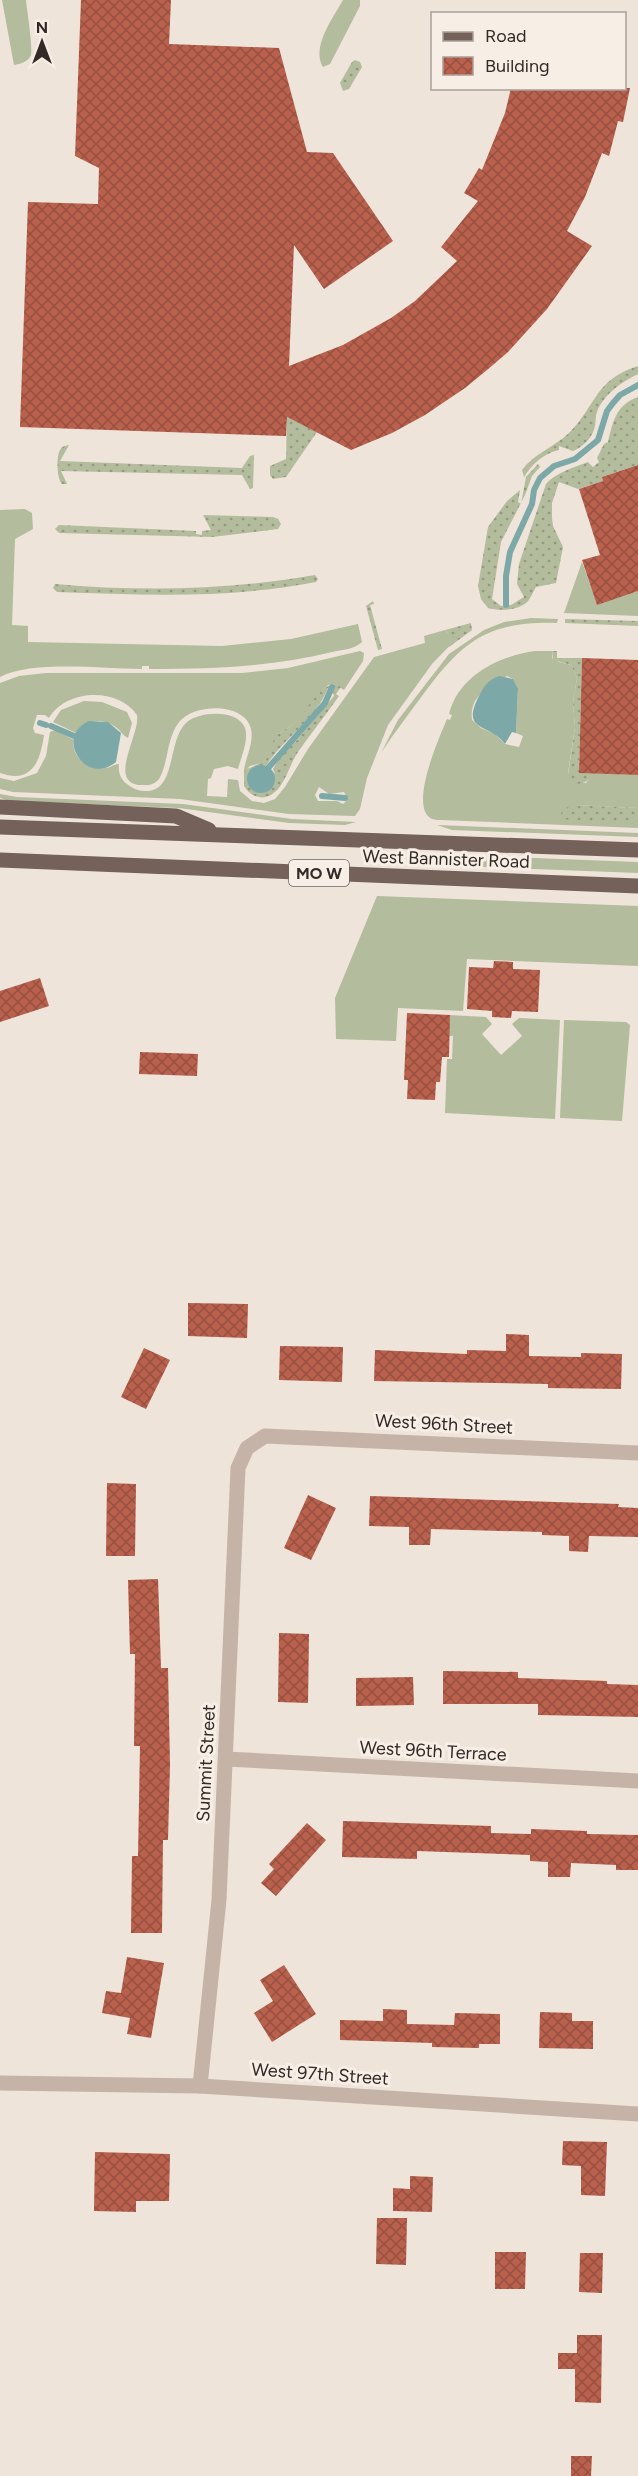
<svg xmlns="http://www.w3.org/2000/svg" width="638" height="2476" font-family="Figtree,sans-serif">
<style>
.grass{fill:#b3bc9c;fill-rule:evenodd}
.garden{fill:url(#garden-dots);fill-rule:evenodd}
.water{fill:#7ca9a8}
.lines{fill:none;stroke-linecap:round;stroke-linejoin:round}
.stream{stroke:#7ca9a8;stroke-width:6}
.building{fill:url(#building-cross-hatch)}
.street{stroke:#c5b3a8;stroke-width:15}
.primary{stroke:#73615a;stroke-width:15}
.labels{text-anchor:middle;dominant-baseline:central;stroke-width:6;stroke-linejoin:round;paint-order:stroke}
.shield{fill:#f7eee6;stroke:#6e6560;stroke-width:1.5}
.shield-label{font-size:16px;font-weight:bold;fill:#332a27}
.street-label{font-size:18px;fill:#332a27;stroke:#f7eee6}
</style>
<defs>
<pattern id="garden-dots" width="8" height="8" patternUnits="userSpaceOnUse" patternTransform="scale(1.5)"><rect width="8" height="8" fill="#b3bc9c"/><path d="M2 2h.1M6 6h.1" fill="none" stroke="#92997f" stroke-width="1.8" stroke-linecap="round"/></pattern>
<pattern id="building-cross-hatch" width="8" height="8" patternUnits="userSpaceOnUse" patternTransform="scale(1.5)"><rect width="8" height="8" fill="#b9614d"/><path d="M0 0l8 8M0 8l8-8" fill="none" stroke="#975040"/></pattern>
</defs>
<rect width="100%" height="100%" fill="#eee4da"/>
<g class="grass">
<path d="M2,0H26C27,10 33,48 31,55C28,62 20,64 14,65Z"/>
<path d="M343,0H360V6L330,64L323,67C311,47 333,18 343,0Z"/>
<path d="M25,509L32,513L33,529L15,539L12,625L28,626V642L222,646L291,639L358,624L362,642C355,649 342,650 332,652C270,667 213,669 149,669V666H142V669C104,669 33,660 0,677V510Z"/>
<path d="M582,562L597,604L638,591V616L564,613Z"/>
<path d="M531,618L558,619L557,623C486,621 462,642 422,696C408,715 394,733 381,753L398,720L449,654L484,630L504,622Z"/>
<path d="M445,630L449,634L460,633V635L432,664L388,725L367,778L360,809L355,816L289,814L180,799L13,792L0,789V778L14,781L37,773L46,756L50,732L55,730L74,740C70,757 89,770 105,768C110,768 114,764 119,764C118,771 120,779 127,784C132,788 138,791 144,791C178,793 166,740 187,722C200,711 238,709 245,728C249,740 241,757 238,769L228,766L214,769L211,778L208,779L207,796L227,797L228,779L238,780L240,791L252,801L264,803L275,799L285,787L308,749L374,657L425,643L424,636ZM319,787L329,794L344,792L348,799L343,804L337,801H318L315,795Z"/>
<path d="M360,651L364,653L363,661L344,690L334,684L328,685L294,724L278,734L269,756L262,763L250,766L246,770H244C246,757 254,742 251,729C245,702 194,703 179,722C166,739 169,762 159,779C155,783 152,785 146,785C103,788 141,734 137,715C118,687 66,689 49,718L45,715H37L33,728L35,733L44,735C40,762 32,784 0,773V683L19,676L46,673H242L288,668Z"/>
<path d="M535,651H552V658L559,662L571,665L577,678L573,702L575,727L568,773L572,782L586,783L593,773L638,775V808L574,805L638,824V828L441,820C437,820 431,820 428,816C412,799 439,738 447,719L450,720L452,715L449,714C459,675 500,656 535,651ZM507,676L513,679L518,688L516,733L523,736L519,747L505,744L495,734L481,728L472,720C469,696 489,686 507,676Z"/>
<path d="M84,701L102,702L127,712L132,723L128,738C122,735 122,732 117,728C104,717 85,719 76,733L53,722L61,710Z"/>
<path d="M0,794L17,797L183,804L292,819L356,822L345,825L289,823L179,808L10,801L0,798Z"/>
<path d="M437,825L638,833V837L452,830Z"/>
<path d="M457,855L638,862V873L457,866Z"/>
<path d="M377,896L638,906V966L467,959L463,1011L398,1008L396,1041L336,1039L335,998Z"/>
<path d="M449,1015L486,1017L492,1024L482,1034L501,1055L522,1036L512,1024L519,1018L560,1020L555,1119L445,1113L447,1059H452L453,1036H448Z"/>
<path d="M564,1020L626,1022L630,1025L622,1121L560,1118Z"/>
</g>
<g class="garden">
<path d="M355,60L360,62L362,67L349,89L343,91L340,83L352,62Z"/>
<path d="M638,366V374C623,381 603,395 597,412C595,417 596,422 595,426C593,437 583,447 573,451L559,446V450C544,453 532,464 524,477L522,470C535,453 554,447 569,433C597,405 594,380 638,366Z"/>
<path d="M638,397V465L602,477L603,481L578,489L559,482L552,503V518L553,526L563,547L556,583L536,587C533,592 530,600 526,603C516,611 499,611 488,608L481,599L478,586L488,527L507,501L520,490L518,502L521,504L526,477L538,464L540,467L532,476L525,495L501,542L492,599L501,606L511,605L524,597L517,584L519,564L546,484C555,473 575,467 588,462L593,467L599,462L597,458L604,444L608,442C613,421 616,405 638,397Z"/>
<path d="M287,417L317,432L286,477L273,479L270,475V466L286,459Z"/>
<path d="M69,445L60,461L242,468L250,456L254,455L253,488L250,489L242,475L61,471L67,484H62C57,479 56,457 60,450C62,446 65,446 69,445Z"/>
<path d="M203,515L273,517L278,519L281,524L278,529L212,537L59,533L55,529L59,525L196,531V534L202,535V531L211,530Z"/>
<path d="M315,575L318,579L316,582C227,599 147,595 57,592L53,588L55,584C142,592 230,590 315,575Z"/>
<path d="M373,601L374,604L370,605L382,649L378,650L366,606Z"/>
<path d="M565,619L638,621V626L565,623Z"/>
<path d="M471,623L472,630L449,647V644L460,634H449L445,630Z"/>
<path d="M552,651H557V658H582L579,773H593C588,783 582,785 572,783L568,775L575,727L573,702L577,678L571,665L553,660Z"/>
<path d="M334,684L341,687L336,694L339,696C326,715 311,733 298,752C289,765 285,787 271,795C260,801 249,795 244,786V770C249,768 260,764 264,761C272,755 270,744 276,736C282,730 290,728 295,722C305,712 320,686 334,684ZM332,687L334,696L297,740L281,755L273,769L275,774L263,765L266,766C284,738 316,719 328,688Z"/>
<path d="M574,805L638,808V824L559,819L563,809Z"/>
</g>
<g class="water">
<path d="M499,676L513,679L518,688L516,733L512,732L505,744C489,722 460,733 479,696C484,686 488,680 499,676Z"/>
<path d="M89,721L108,722L121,733L116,762C85,787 54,736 89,721Z"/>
<circle cx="261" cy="779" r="14"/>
</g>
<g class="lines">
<g class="stream">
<path d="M506,605V576L510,552L532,504L534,490L540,478L554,466L575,459L598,440L607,411L613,403L620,395L638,385"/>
<path d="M40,723L46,725"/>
<path d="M51,726L81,739"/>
<path d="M269,767L325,703L332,687"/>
<path d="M322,796L345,798"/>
</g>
</g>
<g class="building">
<path d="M81,0H171L169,44L279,48L307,152L333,153L393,241L324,289L294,245L289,366L343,345L391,318L415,301L457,261L441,247L478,201L464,193L479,168L482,170L505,113L511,88H630L623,122L618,121L609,156L602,153L585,197L567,231L592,246L547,309L508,352L487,370L465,388L425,415L392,433L351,450L287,417L286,436L20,427L28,202L98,204L99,168L75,156Z"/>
<path d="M638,465V591L597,605L582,560L600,555L579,489L603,481L602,477Z"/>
<path d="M582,658L638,660V775L579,773Z"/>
<path d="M494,961L513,962V969L540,970L538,1012L512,1011L511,1018L492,1017V1011L467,1009L469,967L493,968Z"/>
<path d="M40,978L49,1006L0,1022V991Z"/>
<path d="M407,1013L450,1015L449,1057H442L440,1082H436L435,1100L407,1099L408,1080H404Z"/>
<path d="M140,1052L198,1054L197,1076L139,1074Z"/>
<path d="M188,1303L248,1304L247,1338L188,1336Z"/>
<path d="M506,1334L529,1335V1356L581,1357V1353L622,1354L621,1389L548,1388V1384L374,1381L375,1350L467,1354V1350L506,1351Z"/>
<path d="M280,1346L343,1347L342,1382L279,1380Z"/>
<path d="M144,1348L170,1360L146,1409L121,1397Z"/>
<path d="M107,1483L136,1484L135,1556H106Z"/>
<path d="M308,1495L336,1508L311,1560L284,1548Z"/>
<path d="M370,1496L619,1504L618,1507L638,1508V1537L589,1536L588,1552L569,1551V1536L542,1535V1532L431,1529L430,1545H409V1527L369,1526Z"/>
<path d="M158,1579L161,1668H168L170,1765L168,1840H163L162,1933H131L132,1856H138L140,1746H134L135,1654H130L128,1580Z"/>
<path d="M279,1633L309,1634L308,1703L278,1702Z"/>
<path d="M443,1671L518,1672V1678L607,1681V1684L638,1685V1717L538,1715V1704H443Z"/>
<path d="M413,1677L414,1705L356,1706V1678Z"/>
<path d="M343,1821L491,1826V1833L531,1834V1829L587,1831V1834L638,1835V1870H616V1865L571,1863L570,1877H548V1862L530,1861V1855L417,1851V1859L342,1857Z"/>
<path d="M307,1823L326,1840L276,1896L261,1883L274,1869L269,1864Z"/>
<path d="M127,1957L164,1963L151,2038L127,2034L130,2018L102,2013L106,1991L121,1993Z"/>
<path d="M284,1965L316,2014L272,2042L254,2013L273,2001L260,1980Z"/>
<path d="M383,2009L407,2010V2024L454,2025L455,2013L500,2014V2044H479V2048L432,2047V2043L340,2040V2020L383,2021Z"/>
<path d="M540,2012L572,2013V2021H593V2049L539,2048Z"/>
<path d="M563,2141L607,2142L605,2196L581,2195V2166L562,2165Z"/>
<path d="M95,2152L170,2154L169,2201H136V2212L94,2211Z"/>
<path d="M410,2176L433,2177L432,2212L393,2211V2188L410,2189Z"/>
<path d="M377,2218H407L406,2265L376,2264Z"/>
<path d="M495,2252H526L525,2289H495Z"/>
<path d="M580,2253H603L602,2293L579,2292Z"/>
<path d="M577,2335H602L601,2403L575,2402V2369H558V2353H577Z"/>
<path d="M571,2456H592L591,2476H571Z"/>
</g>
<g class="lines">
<g class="street">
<path d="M226,1759L638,1781"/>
<path d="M0,2083L200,2086L638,2114"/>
<path d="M200,2086L219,1900L238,1468L247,1448L265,1436L638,1453"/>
</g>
<g class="primary">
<path d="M0,807L176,816L209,830"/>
<path d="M0,827L638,850"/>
<path d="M0,860L638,886"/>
</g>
</g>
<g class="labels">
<rect class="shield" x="289" y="860" width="60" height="26" rx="4.5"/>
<g class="shield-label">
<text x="319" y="873">MO W</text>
</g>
<g class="street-label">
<text transform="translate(446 859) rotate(2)">West Bannister Road</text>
<text transform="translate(444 1424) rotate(3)">West 96th Street</text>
<text transform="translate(433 1751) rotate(3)">West 96th Terrace</text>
<text transform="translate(206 1763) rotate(-87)">Summit Street</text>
<text transform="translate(320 2074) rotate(4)">West 97th Street</text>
</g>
</g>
<rect x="431" y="12" width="195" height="78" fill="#f7eee6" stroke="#a9a09a" stroke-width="1.5"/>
<rect x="443" y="32" width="30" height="9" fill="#73615a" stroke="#a9a09a" stroke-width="1.5"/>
<text x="485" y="42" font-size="18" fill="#332a27">Road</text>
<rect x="443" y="57" width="30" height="18" fill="url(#building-cross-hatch)" stroke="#a9a09a" stroke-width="1.5"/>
<text x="485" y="72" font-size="18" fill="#332a27">Building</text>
<g transform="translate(42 42)" stroke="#f7eee6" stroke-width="4.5" paint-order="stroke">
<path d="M0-4.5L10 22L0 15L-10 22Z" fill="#332a27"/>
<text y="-9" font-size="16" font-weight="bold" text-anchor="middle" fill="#332a27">N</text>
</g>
</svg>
